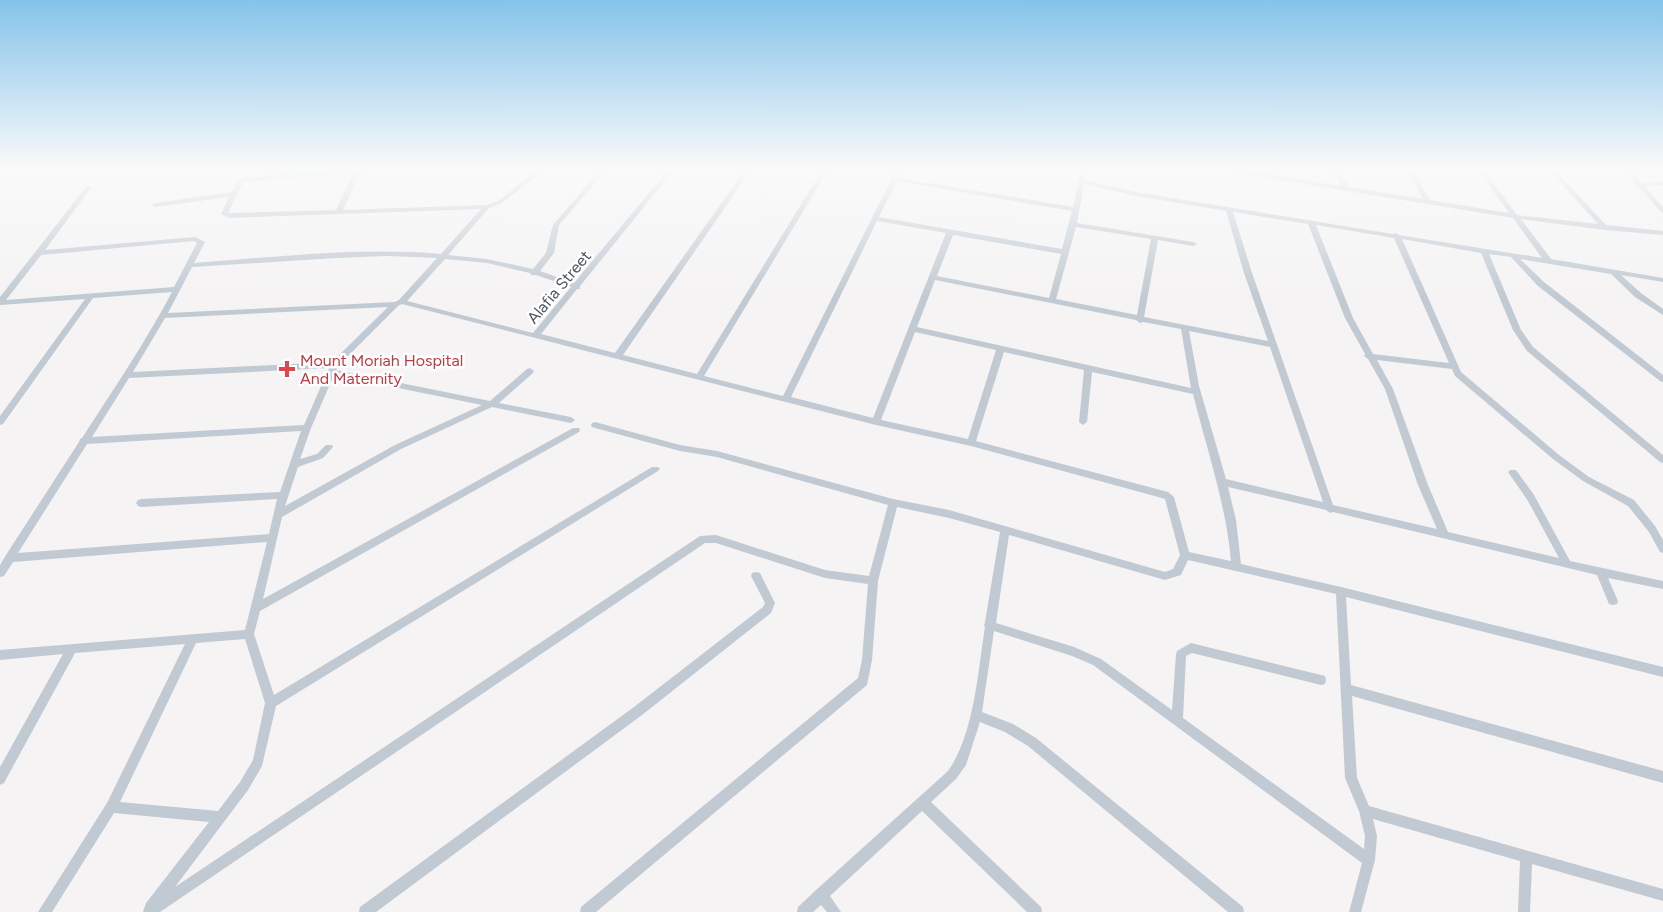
<svg xmlns="http://www.w3.org/2000/svg" width="1663" height="912" font-family="Figtree,sans-serif">
<style>
.lines{fill:none;stroke-linecap:round;stroke-linejoin:round}
.minor{fill:#c1cad2;fill-rule:evenodd}
.health-dot{fill:#e0444e;stroke:#fff;stroke-width:2}
.labels{text-anchor:middle;dominant-baseline:central;stroke-width:5;stroke-linejoin:round;paint-order:stroke}
.street-label{font-size:16px;fill:#4a5661;stroke:#fff}
.health-label{font-size:16px;fill:#be3a42;stroke:#fff;text-anchor:start}
</style>
<rect width="100%" height="100%" fill="#f5f3f3"/>
<g class="lines">
<g class="minor">
<path d="M349,170H372L369,172L360,173L343,210L486,205L498,201L537,170H544L502,203L489,208L448,255L487,259L533,269L546,253L553,225L600,170H606L559,225L554,253L540,271L574,283L668,170H674L580,286V289H577L541,334L615,353L745,170H751L623,355L697,374L822,170H828L704,376L783,396L896,170H902L899,178L1073,207L1081,170H1087L1085,180L1136,192L1393,234L1396,233L1399,235L1542,258L1513,218L1230,172L1227,170H1240L1341,186L1334,170H1340L1348,187L1423,199L1407,170H1413L1430,200L1509,213L1478,170H1484L1517,215L1598,224L1549,170H1555L1606,225L1663,231V235L1605,230L1521,219L1551,259L1663,278V282L1621,275L1641,293L1663,309V315L1635,297L1611,274L1520,259L1544,282L1663,375V382L1660,381L1538,286L1511,257L1489,254L1521,330L1533,347L1663,455V463L1660,462L1527,351L1513,330L1481,253L1402,239L1461,372L1559,455L1589,477L1634,500L1655,526L1663,540V553L1660,552L1649,532L1628,506L1583,481L1553,459L1455,376L1452,369L1377,360L1393,389L1428,485L1448,532L1559,558L1528,501L1508,472L1510,470H1516L1534,495L1570,561L1663,581V589L1608,578L1618,601L1617,604L1613,605L1609,604L1597,575L1333,512L1330,513L1326,510L1228,487L1236,520L1241,564L1341,587L1663,667V677L1346,597L1351,685L1663,771V783L1352,696L1357,778L1369,806L1663,889V901L1532,864L1530,912H1518L1520,861L1373,819L1377,836L1375,860L1361,912H1349L1362,863L1093,665L1072,656L994,631L982,712L1013,724L1036,738L1243,907L1244,912H1228L1028,746L1005,732L980,722L966,765L956,779L931,802L1041,907L1042,912H1027L922,811L830,896L841,912H827L821,905L813,912H797L798,907L816,890L948,771C974,735 978,671 985,627L984,625L985,622L1000,532L949,518L897,507L878,581L872,660L867,685L596,912H580L581,907L858,678L862,660L868,584L825,578L716,543H705L160,912H143L146,903L209,822L114,813L52,912H38L107,803L185,644L75,653L4,783L0,785V767L63,654L0,660V650L245,630L267,542L13,562L4,576L0,577V565L6,555L79,442L80,439L82,438C113,390 145,343 172,292L93,298L3,424L0,425V416L85,299L0,305V297L86,187L88,186L91,188L45,250L195,237L205,242L194,263C276,257 359,247 441,254L481,209L229,218L221,214L229,197L155,207L152,205L155,203L231,192L238,180L241,178ZM353,173L336,210L228,213L243,182ZM897,181L1072,211L1062,249L879,217ZM1084,184L1136,196L1226,211L1244,273L1268,341L1144,317L1158,240L1193,246L1197,244L1193,242L1077,223ZM1233,212L1308,224L1345,318L1365,354L1364,356L1368,359L1385,389L1418,485L1437,529L1333,505L1252,273ZM877,221L946,233L873,418L791,397ZM1316,225L1394,238L1449,363L1373,354L1353,318ZM1076,227L1151,239L1137,315L1056,299ZM953,235L1061,254L1049,298L937,276ZM194,241L197,243L174,287L6,300L41,255ZM387,256L437,258L399,300L395,302L168,313L192,267L336,258ZM445,259L487,263L530,273L531,275H536L571,287L533,333L407,301ZM935,280L1136,320L1140,323L1143,322L1181,329L1191,388L917,327ZM402,304L876,425L971,446L1162,498L1165,499L1180,555L1173,569L1165,572L949,510L893,499L717,451L680,445L595,422L592,423L591,425L592,427L595,428L680,451L717,457L888,505L869,576L825,570L716,535L700,536L175,887L248,790L262,766L276,706L658,471L660,469L658,467H652L274,695L254,634L260,611L579,432L580,430L579,428H573L263,599L282,517L401,449L492,407L571,423L575,420L571,417L499,403L533,373L534,371L530,368L527,369L490,401L336,370L338,366L398,306ZM388,307L332,362L133,372L165,318ZM1189,331L1270,347L1323,502L1226,479L1199,386ZM915,332L996,350L968,439L881,420ZM1004,352L1084,370L1079,422L1083,425L1087,422L1092,372L1193,394C1207,450 1226,504 1231,561L1189,552L1174,497L1168,492L976,441ZM329,368L304,425L92,437L129,378ZM334,375L482,405L395,445L285,506L298,467L323,458L333,447L332,445H326L317,454L300,459L311,428ZM301,431L280,492L141,499L138,500L136,503L138,506L141,507L277,499L269,534L18,553L87,444ZM1009,535L1165,580L1181,575L1188,560L1336,594L1345,778L1359,811L1365,836L1364,849L1183,718L1186,656L1192,653L1321,685L1325,684L1326,680L1325,676L1191,643L1177,651L1176,654L1172,710L1101,659L1074,647L996,623ZM245,639L265,703L253,760L240,782L218,811L120,802L196,643Z"/>
<path d="M1624,170H1630L1642,183L1663,181V185L1645,187L1663,207V213L1661,212Z"/>
<path d="M756,572L760,573L775,603L771,613L642,715L376,912H359L360,907L634,707L763,607L765,603L751,576L752,573Z"/>
</g>
</g>
<linearGradient id="sky" x2="0" y2="1"><stop stop-color="#85c3ea"/><stop offset="0.57" stop-color="#fafafa"/><stop offset="1" stop-color="#fafafa" stop-opacity="0"/></linearGradient>
<rect width="1663" height="297" fill="url(#sky)"/>
<path class="health-dot" d="M284 360h6v6h6v6h-6v6h-6v-6h-6v-6h6z"/>
<g class="labels">
<g class="street-label">
<text transform="translate(559 287) rotate(-50)">Alafia Street</text>
</g>
<g class="health-label">
<text x="300" y="360">Mount Moriah Hospital<tspan x="300" dy="18">And Maternity</tspan></text>
</g>
</g>
</svg>
